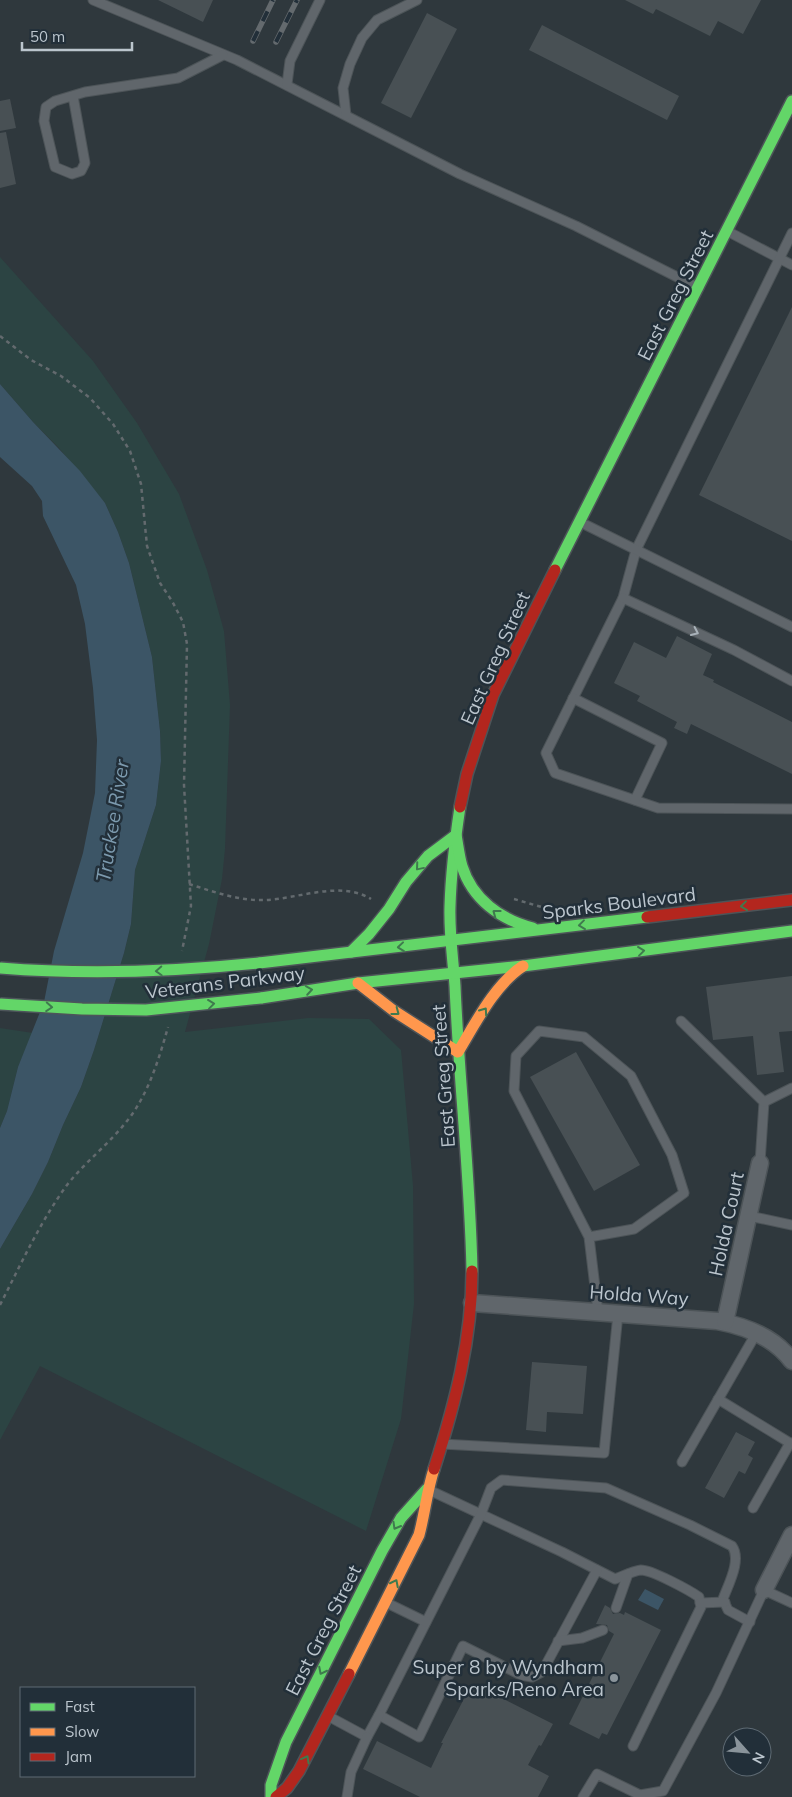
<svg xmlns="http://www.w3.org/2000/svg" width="792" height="1797" font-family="Mulish,sans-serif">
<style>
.green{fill:#2c4443}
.water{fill:#3c5566}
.building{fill:#485054}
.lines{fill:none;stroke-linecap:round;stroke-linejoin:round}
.lane-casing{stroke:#4d5458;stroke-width:11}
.street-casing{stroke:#4d5458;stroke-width:19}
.fast-casing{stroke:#4d5458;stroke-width:14}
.slow-casing{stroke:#4d5458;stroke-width:14}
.jam-casing{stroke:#4d5458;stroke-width:14}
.path{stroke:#636a6e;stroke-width:2.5;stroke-dasharray:4 4;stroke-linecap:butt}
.lane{stroke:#60666b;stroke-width:9}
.street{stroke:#60666b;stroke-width:16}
.fast{stroke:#63d668;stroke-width:11}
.slow{stroke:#ff974d;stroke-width:11}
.jam{stroke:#b3261e;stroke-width:11}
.rail-casing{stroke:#646a6e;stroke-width:5.5}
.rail{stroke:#222f39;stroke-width:4;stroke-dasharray:11;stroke-linecap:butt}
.fast-bridge-casing{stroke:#4d555a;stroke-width:14;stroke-linecap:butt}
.fast-bridge{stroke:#63d668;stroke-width:11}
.oneway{stroke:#a9b2b9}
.oneway2{stroke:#3f7a4e}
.poi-dot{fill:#8a949b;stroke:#222f39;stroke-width:2}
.labels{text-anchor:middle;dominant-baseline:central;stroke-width:5;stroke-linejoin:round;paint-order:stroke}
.street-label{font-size:19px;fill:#bbc5cd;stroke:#222f39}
.poi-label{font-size:19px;fill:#bbc5cd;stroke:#222f39;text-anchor:end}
.water-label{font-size:20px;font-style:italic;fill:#7c9aae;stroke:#222f39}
</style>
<rect width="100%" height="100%" fill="#2f383d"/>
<g class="green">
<path d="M0,257L93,361L137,423L179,494L207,570L224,631L230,705L225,849L222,879L209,944L185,1032L308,1018L369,1019L401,1050L413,1186L414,1304L401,1419L366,1531L40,1366L0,1440V1249L32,1194L48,1162L63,1125L81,1087L94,1050L124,953L131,924L135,870L156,805L161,761L160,731L152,657L129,563L118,532L105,503L58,447L33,422L0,384Z"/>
<path d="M0,1028L33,1033L18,1067L7,1111L0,1128Z"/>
</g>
<g class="water">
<path d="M0,384L33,422L80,471L105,503L118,532L129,563L152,657L160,731L161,761L156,805L135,870L131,924L124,953L94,1050L81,1087L63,1125L48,1162L32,1194L0,1249V1128L7,1111L18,1067L44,1002L54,951L83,853L95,793L97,740L93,688L85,624L76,585L43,516L42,501L32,486L0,457Z"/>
<path d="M645,1589L664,1599L658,1610L638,1600Z"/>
</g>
<g class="building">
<path d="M158,0H213L203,22Z"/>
<path d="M625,0H761L743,34L718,21L710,36L656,9L653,14Z"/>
<path d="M427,13L457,29L411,118L381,103Z"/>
<path d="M542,25L679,96L667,120L529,50Z"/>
<path d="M10,99L16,128L0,131V101Z"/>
<path d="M6,132L16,184L0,188V133Z"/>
<path d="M792,307V541L699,495Z"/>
<path d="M677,636L712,654L703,675L714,680L713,682L792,722V774L691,724L687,734L674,728L677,722L637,701L640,696L614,683L634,642L666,658Z"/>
<path d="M792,976V1031L779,1032L784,1072L757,1075L753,1036L713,1040L706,987Z"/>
<path d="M576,1052L640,1165L594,1191L530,1077Z"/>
<path d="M532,1362L587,1366L583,1414L547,1412L546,1432L526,1430Z"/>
<path d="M736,1432L755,1442L748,1455L753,1458L745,1474L739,1471L724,1498L705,1488Z"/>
<path d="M605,1605L610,1608L613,1614L620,1613L624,1615L625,1612L661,1630L607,1735L602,1733L599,1739L569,1724L614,1634L609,1631L607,1625L596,1624Z"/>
<path d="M474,1684L553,1724L541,1746L539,1745L528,1765L549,1776L538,1797H420L363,1769L377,1741L431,1768L443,1743H441L468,1691L471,1692Z"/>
</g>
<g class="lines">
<defs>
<g id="lane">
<path d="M93,0L237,60L460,174L576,226L699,288"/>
<path d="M287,84L290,61L320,0"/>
<path d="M73,96L85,163L81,171L72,174L55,167L44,121L46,107L55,101L85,92L178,78L223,55"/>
<path d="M346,115L343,88L350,64L362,38L377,20L417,0"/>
<path d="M727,231L792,265"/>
<path d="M792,233L636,550L623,598L546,753L555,773L658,808L792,809"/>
<path d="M586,525L792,627"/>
<path d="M623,598L734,650L792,681"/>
<path d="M573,698L662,743L635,800"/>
<path d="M681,1021L764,1102L760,1163"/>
<path d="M764,1102L792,1088"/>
<path d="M749,1216L792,1225"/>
<path d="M589,1237L634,1229L684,1193L672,1155L631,1076L584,1037L539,1031L516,1056L514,1091L589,1237L598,1312"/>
<path d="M718,1399L790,1443"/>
<path d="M442,1444L604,1453L618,1314"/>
<path d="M682,1462L757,1332"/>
<path d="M429,1490L562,1552L615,1579C623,1576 633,1571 641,1570C652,1570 689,1590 699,1597L701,1607L633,1746"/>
<path d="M753,1508L790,1443H792"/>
<path d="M597,1570L542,1672L532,1677L521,1675L463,1646L419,1737L379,1715L481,1514L491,1488L502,1480L606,1488L690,1525L732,1546C742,1560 728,1585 723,1599L728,1610L750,1622"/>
<path d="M385,1602L426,1622"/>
<path d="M700,1603L725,1602"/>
<path d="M616,1608L628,1574"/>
<path d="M558,1641L582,1638L603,1630"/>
<path d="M328,1716L367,1737L379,1715"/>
<path d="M347,1797L351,1772L367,1737"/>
<path d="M583,1797L597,1774L640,1795L663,1791L716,1693L764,1590L792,1603"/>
</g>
<g id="street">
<path d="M472,1303L717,1321C745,1326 774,1337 792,1361"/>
<path d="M725,1322L760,1163"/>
<path d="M764,1590L792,1535"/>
</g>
<g id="fast">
<path d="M555,570L792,101"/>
<path d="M460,807C455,840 451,873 450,906C449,933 453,959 455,986C459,1081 470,1175 472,1271"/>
<path d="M351,952L369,934L389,909L406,882L428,856L456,835C458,845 459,856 462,866C472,899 501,920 533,928"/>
<path d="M259,963L647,917"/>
<path d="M261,998L358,983L523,966L792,931"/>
<path d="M271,1797V1785L286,1742L382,1551L401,1518L427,1489"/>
</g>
<g id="slow">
<path d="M358,983L394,1011L458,1052C475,1024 495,984 523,966"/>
<path d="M349,1674L419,1535C425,1513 427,1490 434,1469"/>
</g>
<g id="jam">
<path d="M460,807L467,774L493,695L555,570"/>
<path d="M647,917L792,900"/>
<path d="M434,1469C455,1404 472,1339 472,1271"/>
<path d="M276,1797L287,1788L299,1771L349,1674"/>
</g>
</defs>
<use href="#lane" class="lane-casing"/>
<use href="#street" class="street-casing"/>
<use href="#fast" class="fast-casing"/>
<use href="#slow" class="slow-casing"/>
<use href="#jam" class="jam-casing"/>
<g class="path">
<path d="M0,336L31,360L61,376L90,398L113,424L130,451L141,484L147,546L160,583L172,601L183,622L187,644L184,785L191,906L182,951"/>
<path d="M189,884C214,892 239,901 265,900C298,899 340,880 371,899"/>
<path d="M514,899L545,908"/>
<path d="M0,1305C21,1264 40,1222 67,1185C85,1162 109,1144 127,1121C148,1095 159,1059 168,1027"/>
</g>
<use href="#lane" class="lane"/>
<use href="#street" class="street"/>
<use href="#fast" class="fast"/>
<use href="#slow" class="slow"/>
<use href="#jam" class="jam"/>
<defs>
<g id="rail">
<path d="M253,41L273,0"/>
<path d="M276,42L297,0"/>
</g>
</defs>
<use href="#rail" class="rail-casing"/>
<use href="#rail" class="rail"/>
<defs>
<g id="fast-bridge">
<path d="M0,968C87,975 172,972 259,963"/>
<path d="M0,1004L82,1009L146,1010L261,998"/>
</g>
</defs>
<use href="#fast-bridge" class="fast-bridge-casing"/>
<use href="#fast-bridge" class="fast-bridge"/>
</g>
<defs><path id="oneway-chevron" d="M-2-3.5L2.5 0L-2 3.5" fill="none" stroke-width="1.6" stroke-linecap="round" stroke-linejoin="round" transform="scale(1.25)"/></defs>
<use class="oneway" href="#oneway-chevron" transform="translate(695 632) rotate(25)"/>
<g class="oneway2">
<use href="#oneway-chevron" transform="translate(419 867) rotate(130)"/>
<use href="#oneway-chevron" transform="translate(744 906) rotate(173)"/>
<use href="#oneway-chevron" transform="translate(496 913) rotate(-143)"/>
<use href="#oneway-chevron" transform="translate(582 925) rotate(173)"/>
<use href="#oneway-chevron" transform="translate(401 947) rotate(174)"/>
<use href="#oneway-chevron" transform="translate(641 951) rotate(-7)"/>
<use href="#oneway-chevron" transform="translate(159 971) rotate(177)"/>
<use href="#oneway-chevron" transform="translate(309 990) rotate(-9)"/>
<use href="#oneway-chevron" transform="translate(211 1004) rotate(-7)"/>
<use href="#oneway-chevron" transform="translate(49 1007) rotate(4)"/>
<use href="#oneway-chevron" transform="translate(484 1011) rotate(-55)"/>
<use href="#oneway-chevron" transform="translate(396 1012) rotate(37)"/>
<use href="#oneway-chevron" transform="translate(396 1526) rotate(120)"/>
<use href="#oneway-chevron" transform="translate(395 1583) rotate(-63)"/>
<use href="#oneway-chevron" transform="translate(322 1671) rotate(117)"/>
<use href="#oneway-chevron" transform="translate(306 1759) rotate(-61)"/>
</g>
<circle class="poi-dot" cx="614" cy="1678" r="5"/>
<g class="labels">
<g class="street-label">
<text transform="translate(675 295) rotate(-63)">East Greg Street</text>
<text transform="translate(495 658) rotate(-66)">East Greg Street</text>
<text transform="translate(619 903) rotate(-7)">Sparks Boulevard</text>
<text transform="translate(225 982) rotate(-7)">Veterans Parkway</text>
<text transform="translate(443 1076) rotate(-94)">East Greg Street</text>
<text transform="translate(726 1224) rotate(-78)">Holda Court</text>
<text transform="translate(639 1295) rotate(4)">Holda Way</text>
<text transform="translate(323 1630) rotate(-63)">East Greg Street</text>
</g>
<g class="poi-label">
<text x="604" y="1667">Super 8 by Wyndham<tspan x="604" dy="22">Sparks/Reno Area</tspan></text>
</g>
<g class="water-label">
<text transform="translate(112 821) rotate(-81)">Truckee River</text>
</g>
</g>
<rect x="20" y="1687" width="175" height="90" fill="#222f39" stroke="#5f6b74"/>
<rect x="30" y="1703" width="25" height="8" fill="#63d668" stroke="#5f6b74"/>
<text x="65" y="1712" font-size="15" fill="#bbc5cd">Fast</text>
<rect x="30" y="1728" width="25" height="8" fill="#ff974d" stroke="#5f6b74"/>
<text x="65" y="1737" font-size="15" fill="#bbc5cd">Slow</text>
<rect x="30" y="1753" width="25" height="8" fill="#b3261e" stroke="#5f6b74"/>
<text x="65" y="1762" font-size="15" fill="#bbc5cd">Jam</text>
<g transform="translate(747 1752) rotate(117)"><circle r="24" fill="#222f39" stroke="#5f6b74"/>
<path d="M0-4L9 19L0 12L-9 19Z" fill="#8a949b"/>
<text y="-8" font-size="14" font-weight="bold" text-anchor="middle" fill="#bbc5cd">N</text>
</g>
<path d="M22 42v8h110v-8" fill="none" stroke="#bbc5cd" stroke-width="2.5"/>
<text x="30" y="42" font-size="15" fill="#bbc5cd" stroke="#222f39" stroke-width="4" paint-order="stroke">50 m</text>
</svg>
